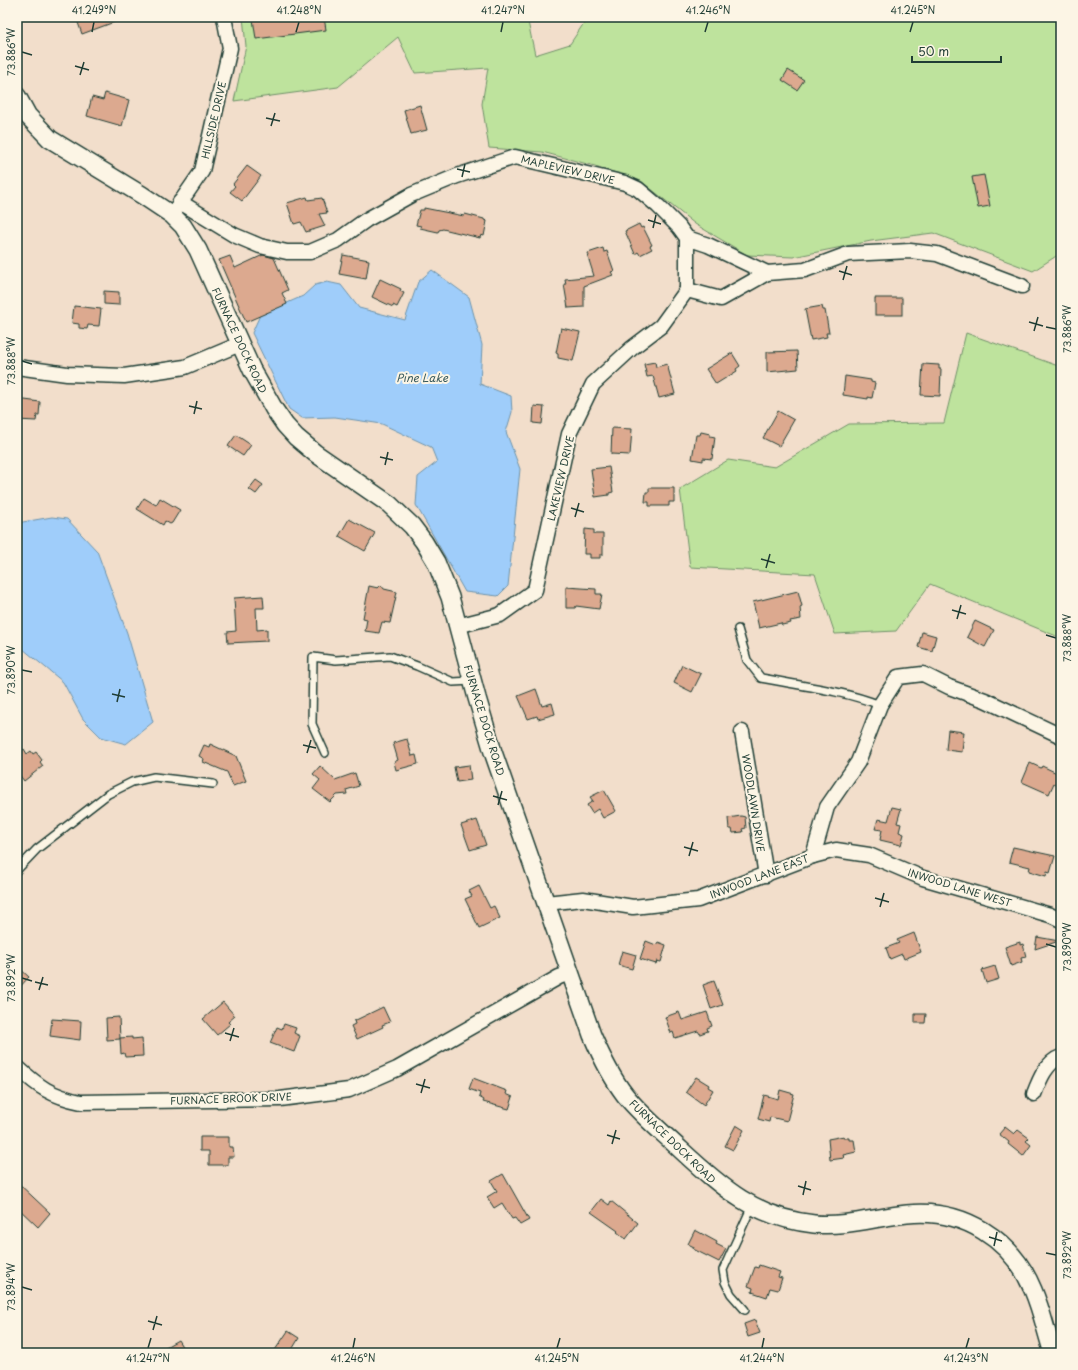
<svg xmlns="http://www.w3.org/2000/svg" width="1078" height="1370" font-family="'Playpen Sans',sans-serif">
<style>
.green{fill:#bee39d;stroke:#6e9068}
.water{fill:#9fcdfa;stroke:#6c93ab}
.building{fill:#dca98f;stroke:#1f3d34}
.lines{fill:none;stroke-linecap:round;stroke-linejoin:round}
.service-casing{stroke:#1f3d34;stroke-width:10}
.minor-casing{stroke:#1f3d34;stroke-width:17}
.tertiary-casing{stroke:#1f3d34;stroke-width:20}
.service{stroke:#fcf5e5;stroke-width:7}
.minor{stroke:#fcf5e5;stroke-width:14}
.tertiary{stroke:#fcf5e5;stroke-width:17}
.ticks{fill:none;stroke:#1f3d34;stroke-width:1.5}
.labels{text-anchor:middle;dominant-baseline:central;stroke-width:4;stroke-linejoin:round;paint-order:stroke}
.street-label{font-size:10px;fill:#1f3d34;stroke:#fcf5e5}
.water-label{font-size:11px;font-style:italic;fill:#395a5c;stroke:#fcf5e5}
.neatline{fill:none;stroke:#1f3d34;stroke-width:1.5}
.ticks-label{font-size:10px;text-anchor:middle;fill:#1f3d34}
</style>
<rect width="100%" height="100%" fill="#f2decb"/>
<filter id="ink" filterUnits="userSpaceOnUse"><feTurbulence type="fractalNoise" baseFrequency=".025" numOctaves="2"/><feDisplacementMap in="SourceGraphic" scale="8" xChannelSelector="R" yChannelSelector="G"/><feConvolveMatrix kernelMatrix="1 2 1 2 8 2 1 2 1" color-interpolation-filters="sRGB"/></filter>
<g filter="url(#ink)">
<g class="green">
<path d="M243,17H527L535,55L570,44L588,17H1061V253L1033,271L933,233L871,241L793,257L747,255L695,224L641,181L595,166L542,152L489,148L482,104L488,68L415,73L398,37L338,87L234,101L246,46Z"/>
<path d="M966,333L1061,367V638L930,584L896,631L835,634L815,574L690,567L680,489L728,460L775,467L849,424L944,423Z"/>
</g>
<g class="water">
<path d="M432,270L469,297L482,345L480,384L511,396L512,412L506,432L520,469L508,586L498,596L465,592L416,505L418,477L437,462L431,447L382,424L335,417L302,418L289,409L252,333L260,315L303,296L315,285L327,282L341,285L359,308L405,320L418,282Z"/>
<path d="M52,517L67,519L97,551L127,633L153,722L126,744L101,737L83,719L63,682L17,644V523Z"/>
</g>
<g class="building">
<path d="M76,17H125V18L82,34Z"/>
<path d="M268,17H324L326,30L256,39L253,19Z"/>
<path d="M788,70L804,80L797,90L782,80Z"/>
<path d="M105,93L129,100L122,126L87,116L92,97L103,100Z"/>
<path d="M420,105L427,130L411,134L404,110Z"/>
<path d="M247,166L261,176L242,201L230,192L235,186L233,184Z"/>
<path d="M984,175L990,206L978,208L972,177Z"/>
<path d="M307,197L308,200L322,198L327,213L319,214L325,226L306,232L301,222L294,224L287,203Z"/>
<path d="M424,208L464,216L465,214L484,219V220L487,221L484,236L481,235L480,238L443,229L439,230L438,232L420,228L421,226L416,225L420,210H424Z"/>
<path d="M639,224L641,228L643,227L652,245L650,246L652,249L640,255L638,252L635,254L625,231Z"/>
<path d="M603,248L604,252L607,251L614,271L611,272L613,275L584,286V307L568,308L564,284H566L565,279L594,276L588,257L589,256L588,253Z"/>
<path d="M263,255L274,258L288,290L282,293L287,304L246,322L219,260L230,256L235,268Z"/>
<path d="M343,255L369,260L366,279L339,274Z"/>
<path d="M380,279L401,289L400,291L404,293L397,307L393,305V307L372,297Z"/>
<path d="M104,291L119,292V305L104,304Z"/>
<rect x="875" y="298" width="27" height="17"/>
<path d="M74,306L101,309L99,326L88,325L87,329L79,328V324L72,323Z"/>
<path d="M822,306L823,310H825L829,333H826L827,337L811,340L805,309Z"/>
<path d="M561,328L580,332L573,361L558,358V354L556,353Z"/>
<path d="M797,351L798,369L767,372V352Z"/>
<path d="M732,353L740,366L736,369L737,371L716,384L706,369Z"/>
<path d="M655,362L656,367L667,364L675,394L659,398L653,376L647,377L644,364Z"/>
<path d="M923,364L939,365V369H941L940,396L921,395Z"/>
<path d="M845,376L871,380V382L875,383L872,398L868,397V399L843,395Z"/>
<path d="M17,399L40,402L39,415H37L36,421L17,420Z"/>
<path d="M534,406L544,407L542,424L533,423Z"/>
<path d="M778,411L794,420L779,446L763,438Z"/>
<path d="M612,428L632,429L630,455L611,454Z"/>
<path d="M701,432L710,434V436L715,437L712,459L703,458V461L692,459L696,435H700Z"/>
<path d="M236,435L251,445L243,456L228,446Z"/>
<path d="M609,467L613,492L609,493V495L595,497L591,469Z"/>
<path d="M256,480L263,485L256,494L249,489Z"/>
<path d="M649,488H674V502H669V506H649V502H645L646,492H649Z"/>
<path d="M144,498L156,505L160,498L180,510L172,523L170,524L165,521L163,525L137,509Z"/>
<path d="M349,519L375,533L365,551L339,536Z"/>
<path d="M585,529L594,530V534H603V555H600V558H590V554H584Z"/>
<path d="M381,585L384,589L397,592L390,623L382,622L379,633L365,631L367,619L363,618L369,586L378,588Z"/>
<path d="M566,587L596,589V594H602L599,609L576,606L575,608H566Z"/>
<path d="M798,591L802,606L800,607L801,619L790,621L791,623L782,625L781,623L759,628L753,602Z"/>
<path d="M263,596L264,608H256L257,630L267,629V641L228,643L227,632L236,631L234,598Z"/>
<path d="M975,621L994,630L985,647L967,637Z"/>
<path d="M922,632L936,636L932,651L918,647Z"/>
<path d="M682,665L701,674L692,692L674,683Z"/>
<path d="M536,689L542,706L552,703L555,714L538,719L537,716L528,719L518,696Z"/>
<path d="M948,730L964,732L962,752L946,750Z"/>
<path d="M407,739L412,756L416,755L418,764L396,770L394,762L398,760L393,743Z"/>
<path d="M210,744L236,756L246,781L233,786L227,772L203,762L204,759L199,756L204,745L209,747Z"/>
<path d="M24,749L27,754L31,751L33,754L36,752L42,760L40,762L43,766L24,781L18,773L21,771L17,766V754Z"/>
<path d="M1030,763L1041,768L1042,766L1061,775L1058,785L1054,783L1049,794L1022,782Z"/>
<path d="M469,765L471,780L457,782L454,767Z"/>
<path d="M320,766L335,780L355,773L359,786L346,790L347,794L337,795L330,802L313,789L320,780L313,774Z"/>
<path d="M604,790L616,811L603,818L598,809L592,813L587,805L593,801L590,797Z"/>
<path d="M892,807L901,809L897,823L901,824L899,832L904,834L901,845L880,840L882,830L875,829L878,819L888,821Z"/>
<path d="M741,816L745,817L746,828L742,829L743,832L733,833L732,829H729L728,818Z"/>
<path d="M477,820L486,845L470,850L461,825Z"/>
<path d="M1013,847L1055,856L1050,873L1047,872L1046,876L1029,871L1030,867L1009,862Z"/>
<path d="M479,886L490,908L494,906L500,918L479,928L465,899L472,896L469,891Z"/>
<path d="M914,933L921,952L904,959L902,954L890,959L886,948L899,943L897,940Z"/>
<path d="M1037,937L1059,941L1035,949Z"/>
<path d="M646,941L656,945L658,942L666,945L661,962L657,961L656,964L640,959Z"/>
<path d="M1020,942V945L1023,944L1026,957L1021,958L1022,962L1011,966L1005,947Z"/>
<path d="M622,951L636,955L632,969L618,965Z"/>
<path d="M17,966L29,977L17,990Z"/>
<path d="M995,966L999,979L986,983L982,970Z"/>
<path d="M714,981L723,1005L711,1009L703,985Z"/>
<path d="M223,1002L235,1016L228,1022L230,1024L217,1035L203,1019Z"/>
<path d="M383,1007L390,1022L382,1025L383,1027L357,1039L351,1026L355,1024L354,1021Z"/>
<path d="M679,1012L682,1020L707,1012L712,1026L707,1028L708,1031L700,1034L698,1031L675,1038L673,1032L671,1033L665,1017Z"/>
<path d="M915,1014H926L925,1023H915Z"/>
<path d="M119,1017L120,1039L107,1040L106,1018Z"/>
<path d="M52,1019L81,1021L80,1040L50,1036Z"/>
<path d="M284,1024L296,1028L294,1033L300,1036L294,1052L270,1043L277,1027L282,1029Z"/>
<path d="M132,1037V1039L142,1038L143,1056L125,1057L124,1053L121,1054L120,1038Z"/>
<path d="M696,1077L709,1085L708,1087L713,1090L704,1105L686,1092Z"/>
<path d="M473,1078L507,1091L506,1094L513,1097L509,1109L483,1102L484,1100L479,1097L480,1093L469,1089Z"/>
<path d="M780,1090L794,1094L787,1121L770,1117L769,1122L758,1119L764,1095L778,1099Z"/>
<path d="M736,1125L744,1130L733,1150L725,1146Z"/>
<path d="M1005,1127L1014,1134L1018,1130L1029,1138L1026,1141L1031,1145L1023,1156L1008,1144L1009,1142L999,1134Z"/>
<path d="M844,1136V1138H849V1140H854L856,1152L843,1155L844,1158L830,1160L828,1139Z"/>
<path d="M200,1137H229V1147H233L234,1157H228V1165H209V1151H200Z"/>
<path d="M503,1174L529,1220L520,1225L515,1218L512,1219L502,1203L494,1208L487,1197L497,1191L491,1181Z"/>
<path d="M17,1182L50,1213L38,1227L17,1207Z"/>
<path d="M601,1199L609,1205L611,1201L638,1223L626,1239L617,1232L618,1231L591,1212Z"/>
<path d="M695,1230L717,1242L716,1244L726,1249L719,1262L693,1249L694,1247L688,1244Z"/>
<path d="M759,1265L780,1272L778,1277L782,1278L778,1290L770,1288L767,1297L752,1292L753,1288L748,1286L755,1267L758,1268Z"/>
<path d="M755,1320L760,1333L748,1337L744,1324Z"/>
<path d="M288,1331L299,1338L290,1353H273Z"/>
<path d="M178,1340L186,1353H155Z"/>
</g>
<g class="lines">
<defs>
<g id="service">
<path d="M738,629L747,660L761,678C802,686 841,690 880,705"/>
<path d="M325,753L312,724L313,657L336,660L390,656L417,666L453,682L472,681"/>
<path d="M17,870L37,849L108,794L132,782L154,777L213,784"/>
<path d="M745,1310L731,1294L725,1282L723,1270L752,1206"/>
</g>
<g id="minor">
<path d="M180,202L234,235L260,246L287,252H310L338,240L366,220L411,195L457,176L515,157L625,183L638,189L658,206L679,227L687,238L708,245L767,273"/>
<path d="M175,210L202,171L230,48L224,17"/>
<path d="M687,290V238"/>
<path d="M17,367L67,374L124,376L185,367L240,344"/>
<path d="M457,626L500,615L535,590L569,434L593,384L632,348L661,326L687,290L721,299L767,273L805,270L848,254L910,251L937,254L1022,286"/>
<path d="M742,732L766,875"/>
<path d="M813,856L836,850L869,855L923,878L1050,915L1061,920"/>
<path d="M546,903L583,899L633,907L698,900L813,856L827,807L858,762L880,705L898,677L923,674L949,687L985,700L1061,736"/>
<path d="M17,1067C39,1087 51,1096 81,1102L280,1099L349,1090L397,1069L559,977L570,973"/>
<path d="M1034,1094C1039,1081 1046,1062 1061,1057"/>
</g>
<path id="tertiary" d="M17,96L28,116L50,139L142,195L172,215L183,226L198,250L252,370L274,409L285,425L296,437L315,453L389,504L412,526L424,542L436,562L450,597L477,698L493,752L592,1035C601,1056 611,1077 625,1095C641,1115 662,1132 681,1150C722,1188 756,1218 814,1224C846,1227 876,1217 907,1214C963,1208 1012,1239 1033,1290C1042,1311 1046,1332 1053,1353"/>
</defs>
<use href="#service" class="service-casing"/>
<use href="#minor" class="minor-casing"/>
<use href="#tertiary" class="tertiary-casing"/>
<use href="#service" class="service"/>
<use href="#minor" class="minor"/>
<use href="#tertiary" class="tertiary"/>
</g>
</g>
<path class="ticks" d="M92,32L94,22M296,32L299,22M501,32L503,22M705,32L708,22M910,32L913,22M22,52L32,55M75,66L89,70M80,75L84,62M266,118L280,121M271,126L275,113M457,169L470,172M462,177L465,164M648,220L661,224M653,228L656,215M839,271L852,275M843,280L847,266M1029,322L1043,326M1046,327L1056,329M1034,331L1038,317M22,361L32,364M189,406L202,409M194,414L197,401M380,457L393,460M385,465L388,452M571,508L584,512M575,517L579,503M761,559L775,563M766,568L770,554M952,610L966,614M957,619L961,605M1046,635L1056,638M22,670L32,672M112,694L125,697M117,702L120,689M303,745L316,748M307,753L311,740M493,796L507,800M498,805L502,791M684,847L698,851M689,856L693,842M875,898L889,902M880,907L884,893M1046,944L1056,947M22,978L32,981M35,982L48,985M39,990L43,977M225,1033L239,1037M230,1041L234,1028M416,1084L430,1088M421,1093L425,1079M607,1135L620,1139M612,1144L616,1130M798,1186L811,1190M803,1195L806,1181M989,1237L1002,1241M994,1246L997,1232M1046,1253L1056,1255M22,1287L32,1290M148,1321L162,1325M153,1330L157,1316M148,1348L151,1338M353,1348L355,1338M557,1348L560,1338M762,1348L764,1338M966,1348L969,1338"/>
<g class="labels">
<g class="street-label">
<text transform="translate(213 120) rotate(-77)">HILLSIDE DRIVE</text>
<text transform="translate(568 169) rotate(13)">MAPLEVIEW DRIVE</text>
<text transform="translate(240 340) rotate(65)">FURNACE DOCK ROAD</text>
<text transform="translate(560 478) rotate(-77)">LAKEVIEW DRIVE</text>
<text transform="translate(485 720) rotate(73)">FURNACE DOCK ROAD</text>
<text transform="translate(754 803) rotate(81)">WOODLAWN DRIVE</text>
<text transform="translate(759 876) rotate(-21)">INWOOD LANE EAST</text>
<text transform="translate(960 887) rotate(17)">INWOOD LANE WEST</text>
<text transform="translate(231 1098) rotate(-2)">FURNACE BROOK DRIVE</text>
<text transform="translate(673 1141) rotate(44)">FURNACE DOCK ROAD</text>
</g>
<g class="water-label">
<text x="422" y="377">Pine Lake</text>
</g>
</g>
<rect width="1078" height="1370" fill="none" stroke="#fcf5e5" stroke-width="44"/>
<path d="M912 56v6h89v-6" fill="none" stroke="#1f3d34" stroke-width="2"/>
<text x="918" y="56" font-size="12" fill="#1f3d34" stroke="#fcf5e5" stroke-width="3" paint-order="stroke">50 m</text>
<rect x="22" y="22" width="1034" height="1326" class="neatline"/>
<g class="ticks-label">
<text x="94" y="14">41.249°N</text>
<text x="299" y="14">41.248°N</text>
<text x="503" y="14">41.247°N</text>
<text x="708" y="14">41.246°N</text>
<text x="913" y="14">41.245°N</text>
<text transform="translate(11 52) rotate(-90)" y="4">73.886°W</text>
<text transform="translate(1067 329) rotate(-90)" y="4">73.886°W</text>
<text transform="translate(11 361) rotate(-90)" y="4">73.888°W</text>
<text transform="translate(1067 638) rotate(-90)" y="4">73.888°W</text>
<text transform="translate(11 670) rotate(-90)" y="4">73.890°W</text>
<text transform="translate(1067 947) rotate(-90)" y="4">73.890°W</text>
<text transform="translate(11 978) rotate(-90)" y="4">73.892°W</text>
<text transform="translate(1067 1255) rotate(-90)" y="4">73.892°W</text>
<text transform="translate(11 1287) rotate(-90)" y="4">73.894°W</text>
<text x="148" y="1362">41.247°N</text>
<text x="353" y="1362">41.246°N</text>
<text x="557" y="1362">41.245°N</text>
<text x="762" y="1362">41.244°N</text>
<text x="966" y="1362">41.243°N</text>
</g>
</svg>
